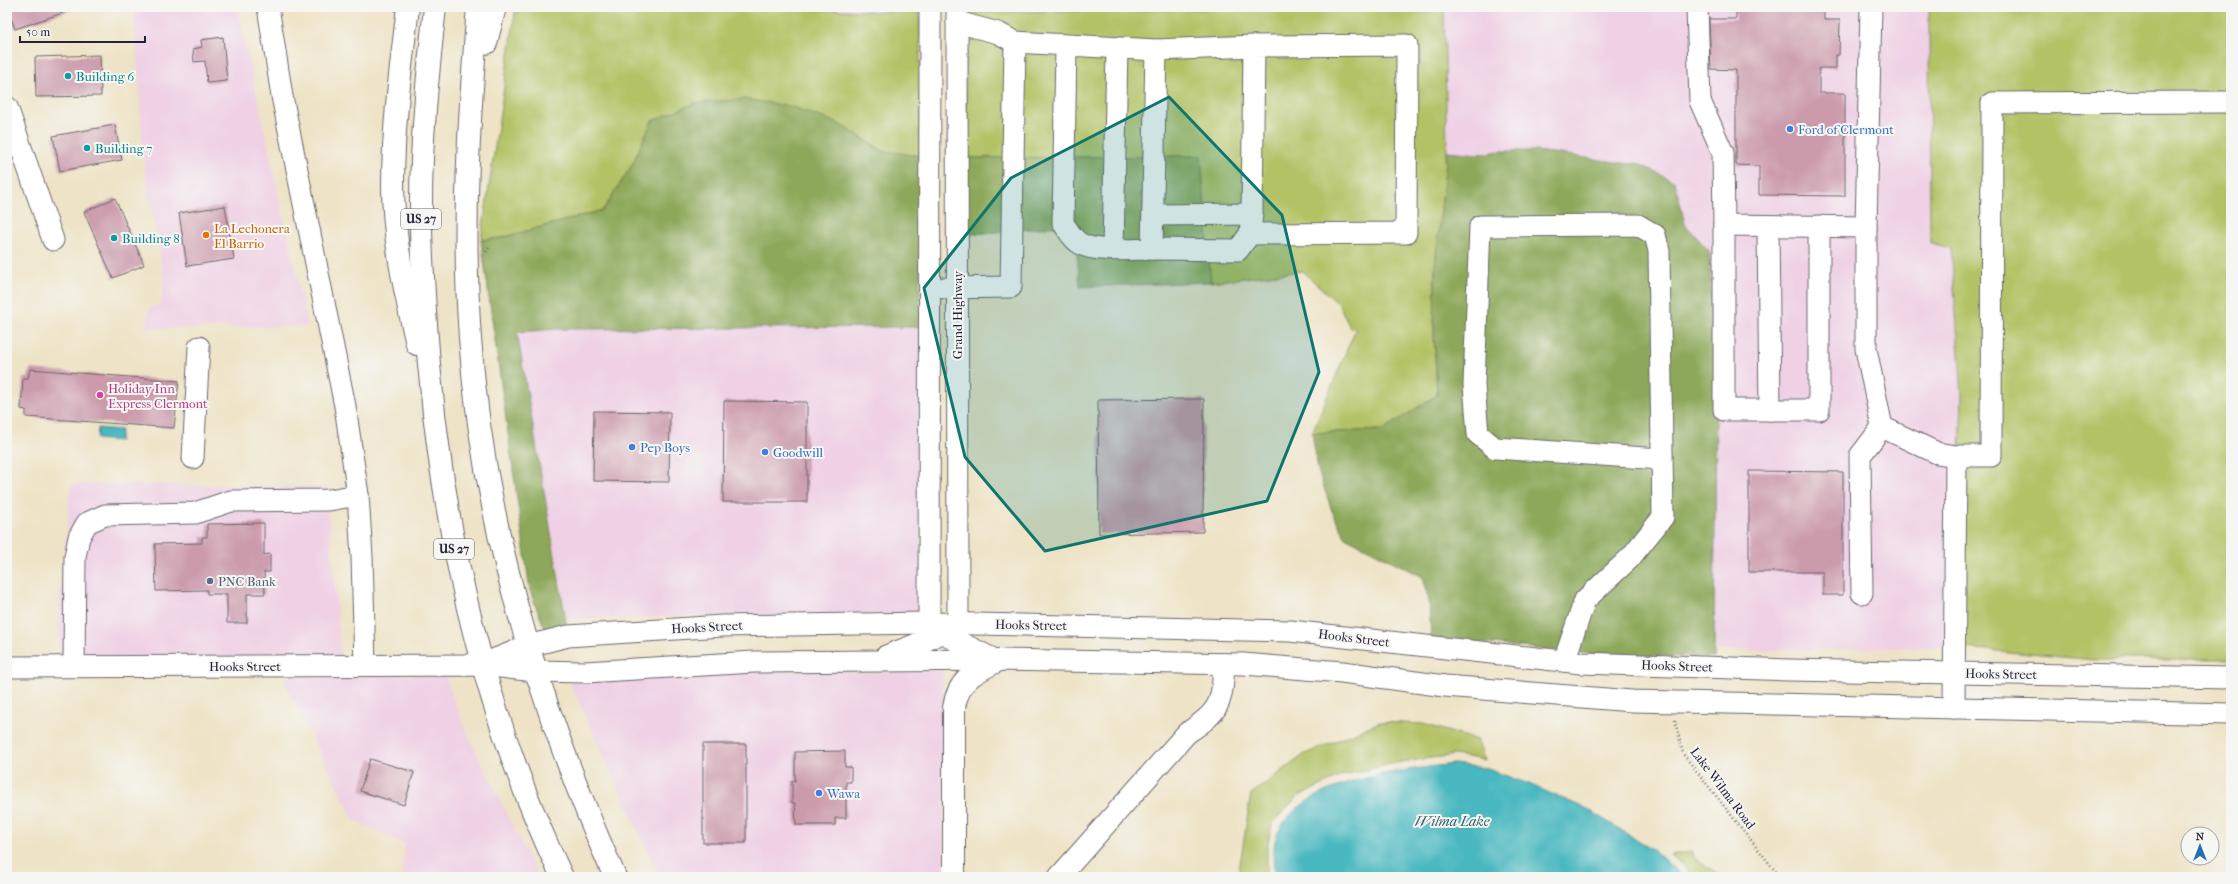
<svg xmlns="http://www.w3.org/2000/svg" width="2238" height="884" font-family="'IM FELL French Canon',serif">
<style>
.built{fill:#efd0e5}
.green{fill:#b2c265;stroke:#6a7250}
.forest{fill:#8da85a;stroke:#58654a}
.water{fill:#49b8c0;stroke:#366d7e}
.building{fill:#cb9aab}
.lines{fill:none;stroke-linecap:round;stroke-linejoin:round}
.minor-casing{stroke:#69666c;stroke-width:23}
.highway-casing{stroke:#69666c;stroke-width:24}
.path{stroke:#69666c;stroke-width:2.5;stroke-dasharray:1 3;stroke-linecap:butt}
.minor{stroke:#fff;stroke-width:21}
.highway{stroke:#fff;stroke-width:22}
.marked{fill:#0f766e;fill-opacity:0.2;stroke:#0f766e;stroke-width:3;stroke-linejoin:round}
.culture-dot{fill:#0f9aa8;stroke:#f6f6f2;stroke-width:1.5}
.shop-dot{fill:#3f7fe0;stroke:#f6f6f2;stroke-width:1.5}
.food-dot{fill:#e8710a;stroke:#f6f6f2;stroke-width:1.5}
.hotel-dot{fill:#d1479c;stroke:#f6f6f2;stroke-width:1.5}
.service-dot{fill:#5c6f8a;stroke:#f6f6f2;stroke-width:1.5}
.labels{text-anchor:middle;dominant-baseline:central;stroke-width:4;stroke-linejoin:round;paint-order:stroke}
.shield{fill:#f6f6f2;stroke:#626272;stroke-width:1}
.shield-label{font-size:12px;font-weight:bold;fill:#22223b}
.culture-label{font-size:13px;fill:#0d838f;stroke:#f6f6f2;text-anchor:start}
.shop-label{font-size:13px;fill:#366cbe;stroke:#f6f6f2;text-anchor:start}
.food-label{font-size:13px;fill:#c56008;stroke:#f6f6f2;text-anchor:start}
.street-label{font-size:13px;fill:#22223b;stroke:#f6f6f2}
.hotel-label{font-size:13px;fill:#b23c85;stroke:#f6f6f2;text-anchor:start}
.service-label{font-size:13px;fill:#4e5e75;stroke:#f6f6f2;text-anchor:start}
.water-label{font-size:14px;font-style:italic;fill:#325e70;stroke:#f6f6f2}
</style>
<rect width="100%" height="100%" fill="#f6f6f2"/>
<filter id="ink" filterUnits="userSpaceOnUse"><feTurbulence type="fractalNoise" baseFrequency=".025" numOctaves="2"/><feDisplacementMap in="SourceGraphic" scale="8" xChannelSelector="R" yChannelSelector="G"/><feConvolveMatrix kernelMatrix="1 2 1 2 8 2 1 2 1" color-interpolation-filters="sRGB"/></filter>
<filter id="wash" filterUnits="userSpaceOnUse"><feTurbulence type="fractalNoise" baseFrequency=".012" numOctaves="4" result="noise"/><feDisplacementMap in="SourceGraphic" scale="16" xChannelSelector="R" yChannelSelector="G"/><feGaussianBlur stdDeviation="0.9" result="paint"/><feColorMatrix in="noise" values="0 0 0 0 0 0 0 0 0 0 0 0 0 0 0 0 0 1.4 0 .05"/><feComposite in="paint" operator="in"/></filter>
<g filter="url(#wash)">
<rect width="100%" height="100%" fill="#eee3c6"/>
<g class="built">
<path d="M134,7H237L308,326L146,329L150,306H157L162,301L163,273L144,166Z"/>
<path d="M760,7H920V13Z"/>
<path d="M966,7H1381L966,12Z"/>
<path d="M1444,7H1929L1930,243L1951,247L1962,395L1953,647L1714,651L1716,396L1709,251L1685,224L1675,182L1638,163L1630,164L1538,151H1502L1478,154L1447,151Z"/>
<path d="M920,327V613L567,618L517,332L559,329Z"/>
<path d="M71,484L326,487L341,657L62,659L58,622Z"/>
<path d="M943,670L944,877H660L569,681L754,671H852L853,673Z"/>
<path d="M445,675L463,725L538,877H403L402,869L405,844L354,820L282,677Z"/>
</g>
<g class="green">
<path d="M516,7H760L920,13V156L883,151L837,123L652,121L631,167L603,210L501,238L481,240Z"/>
<path d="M1444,7L1447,151L1435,266L1434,333L1437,395L1383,430L1312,433L1356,328H1350L1339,304L1302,271L1211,282L1200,156L965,158L966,12Z"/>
<path d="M1929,7H2231V660H2095L1953,647L1962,395L1951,248L1930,243Z"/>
<path d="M1380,722L1423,724L1477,740L1485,760L1455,755L1394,763L1341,776L1297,797L1272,824L1267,848V871L1269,877H1238L1251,794L1305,754Z"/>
<path d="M1691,851L1694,858L1721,877H1692L1687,869L1671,855Z"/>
</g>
<g class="forest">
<path d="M744,99L790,106L837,123L883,151L920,156V327L559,329L517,332L567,627L546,632L530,591L481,240L501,238L603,210L631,167L652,121L695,103Z"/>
<path d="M1447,151L1478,154L1502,151H1538L1630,164L1637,163L1675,182L1685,224L1709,251L1716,396L1714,658L1581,653L1431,638L1429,601L1423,577L1345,537L1332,511L1318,470L1312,433L1383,430L1437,395L1434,333L1435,266Z"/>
<path d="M1201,156L1211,282L1080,287L1074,225L963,235L965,158Z"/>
</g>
<g class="water">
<path d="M98,428L121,430L120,441L97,439Z"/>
<path d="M1454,764L1485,768L1529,784L1589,810L1656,852L1683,877H1277C1272,866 1273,853 1275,842C1289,781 1404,770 1454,764Z"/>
</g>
<g id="blocks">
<g class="building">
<path d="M7,7H74V9L15,29Z"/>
<path d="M1736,7H1824V20H1840L1839,55H1836V68H1819V93H1845V196L1759,195V166L1736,165V70L1711,69L1709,19H1736Z"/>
<path d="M223,37L227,81L207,83L205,61L194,62L193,49L202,47L201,40Z"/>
<path d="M100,55L101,96L36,97L35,57Z"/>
<path d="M115,125L122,160L60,171L53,136Z"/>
<path d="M115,198L144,265L113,278L84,212Z"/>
<path d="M225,206L234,259L187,266L179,213Z"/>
<path d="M30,369L179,381L174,428L26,417V410L21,409L23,378H28Z"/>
<path d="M1204,399L1203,532L1099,534L1098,400Z"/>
<path d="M724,401L807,402V502H723Z"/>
<path d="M594,411L670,412L669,482L593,481Z"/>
<path d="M1749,471L1843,472V595H1823V572H1749Z"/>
<path d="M264,523V555L270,554V572H264L265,594H247V623H227V594H207V590L156,591L155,544L202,543V537H207V524Z"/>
<rect x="703" y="744" width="43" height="99"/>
<path d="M845,751V767H851V782H846V818H835V825H796L795,803H792V781H795V752Z"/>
<path d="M370,759L414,772L404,805L360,791Z"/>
</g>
</g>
</g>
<g filter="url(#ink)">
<use href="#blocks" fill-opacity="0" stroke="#69666c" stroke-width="1"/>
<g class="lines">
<defs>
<g id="minor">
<path d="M268,7L282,96L345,406L358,495L362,557L365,665"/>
<path d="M1697,7L1700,101L1723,153L1724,225L1866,227"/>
<path d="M1015,42L1156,50L1152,249C1134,249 1097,253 1081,244C1073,240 1068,230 1063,223L1066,46"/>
<path d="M1156,50L1254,46"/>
<path d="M7,107L53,240"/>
<path d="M1724,225V410H1819V226"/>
<path d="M1768,226L1770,410"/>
<path d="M1250,234L1406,233L1407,45L1254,46L1252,214"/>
<path d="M1113,249L1117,48"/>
<path d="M1152,249L1238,250L1250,234L1252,214L1153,215"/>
<path d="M944,288L1011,287L1015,42L998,33L957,22"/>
<path d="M1882,427L1937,453L1956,456"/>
<path d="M193,458L199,347"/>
<path d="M1862,593L1860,456L1882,427L1866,349V227L1871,7"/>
<path d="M929,623L930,7"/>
<path d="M933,625L955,640L991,658"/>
<path d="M886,656L927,640L958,623L957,7"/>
<path d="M1564,661L1585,600L1630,558L1663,517L1659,251L1655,235L1638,225L1480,226L1474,385L1478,434L1495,448L1661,459"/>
<path d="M483,664L528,646L568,636L722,626L929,623L1290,631L1581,663L1789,670L2231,678"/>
<path d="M74,666L75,557L79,537L87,523L105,515L195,513L231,501L329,500L358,495"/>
<path d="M7,667L482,665L535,671L585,672L754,662L999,660L1244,664L1342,672L1445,686L1632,701L2231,714"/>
<path d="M1954,708L1956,456H1991L1992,103L2231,102"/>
<path d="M1059,877L1187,733C1221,711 1222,703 1224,664"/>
</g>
<g id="highway">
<path d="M408,7C401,66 393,125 393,185C393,238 405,292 417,344"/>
<path d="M435,7C428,72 421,138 421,203C420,239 423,275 425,311C437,507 477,699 562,877"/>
<path d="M478,7C469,117 462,228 470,338C483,525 539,707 615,877"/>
<path d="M486,43L495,7"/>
<path d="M954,877V708C958,679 975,672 999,660"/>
</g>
</defs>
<use href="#minor" class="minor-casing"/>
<use href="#highway" class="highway-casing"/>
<g class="path">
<path d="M486,252L490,246"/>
<path d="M1675,720L1683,754L1780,877"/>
</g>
<use href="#minor" class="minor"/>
<use href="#highway" class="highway"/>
</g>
</g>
<path class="marked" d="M1169,97L1282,215L1319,372L1267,501L1045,551L965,457L924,288L1011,178Z"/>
<g class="culture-dot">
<circle cx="68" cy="76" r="4"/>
<circle cx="87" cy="148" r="4"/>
<circle cx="114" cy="238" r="4"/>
</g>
<g class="shop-dot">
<circle cx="1790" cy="129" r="4"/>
<circle cx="632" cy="447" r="4"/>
<circle cx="765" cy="452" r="4"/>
<circle cx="819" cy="793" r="4"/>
</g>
<circle class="food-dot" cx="206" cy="235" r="4"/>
<circle class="hotel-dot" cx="100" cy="395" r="4"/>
<circle class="service-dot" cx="210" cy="581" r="4"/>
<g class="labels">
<g class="shield">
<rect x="401" y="209" width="40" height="20" rx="3"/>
<rect x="434" y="539" width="40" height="20" rx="3"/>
</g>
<g class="shield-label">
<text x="421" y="219">US 27</text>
<text x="454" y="549">US 27</text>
</g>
<g class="culture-label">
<text x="76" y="76">Building 6</text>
<text x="95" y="148">Building 7</text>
<text x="122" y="238">Building 8</text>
</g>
<g class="shop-label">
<text x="1798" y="129">Ford of Clermont</text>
<text x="640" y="447">Pep Boys</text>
<text x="773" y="452">Goodwill</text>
<text x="827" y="793">Wawa</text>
</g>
<g class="food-label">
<text x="214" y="228">La Lechonera<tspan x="214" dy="15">El Barrio</tspan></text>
</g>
<g class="street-label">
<text transform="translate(957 315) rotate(-90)">Grand Highway</text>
<text transform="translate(1031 625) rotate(1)">Hooks Street</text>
<text transform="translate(707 627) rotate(-3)">Hooks Street</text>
<text transform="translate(1354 638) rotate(7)">Hooks Street</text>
<text x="245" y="666">Hooks Street</text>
<text transform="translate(1677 666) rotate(2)">Hooks Street</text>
<text transform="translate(2001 674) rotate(1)">Hooks Street</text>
<text transform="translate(1723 788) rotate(53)">Lake Wilma Road</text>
</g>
<g class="hotel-label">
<text x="108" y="388">Holiday Inn<tspan x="108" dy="15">Express Clermont</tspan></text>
</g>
<g class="service-label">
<text x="218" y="581">PNC Bank</text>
</g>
<g class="water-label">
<text x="1452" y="821">Wilma Lake</text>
</g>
</g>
<rect width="2238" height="884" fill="none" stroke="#f6f6f2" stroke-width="24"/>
<g transform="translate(2200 846)"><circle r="19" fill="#f6f6f2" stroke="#a1a1a9"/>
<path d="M0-3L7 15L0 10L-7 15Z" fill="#1f6fb2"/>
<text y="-6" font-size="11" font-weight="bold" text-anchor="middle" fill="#22223b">N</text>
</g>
<path d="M20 36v6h125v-6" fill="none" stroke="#22223b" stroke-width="2"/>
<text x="26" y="36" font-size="12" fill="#22223b" stroke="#f6f6f2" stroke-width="3" paint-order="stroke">50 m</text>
</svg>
